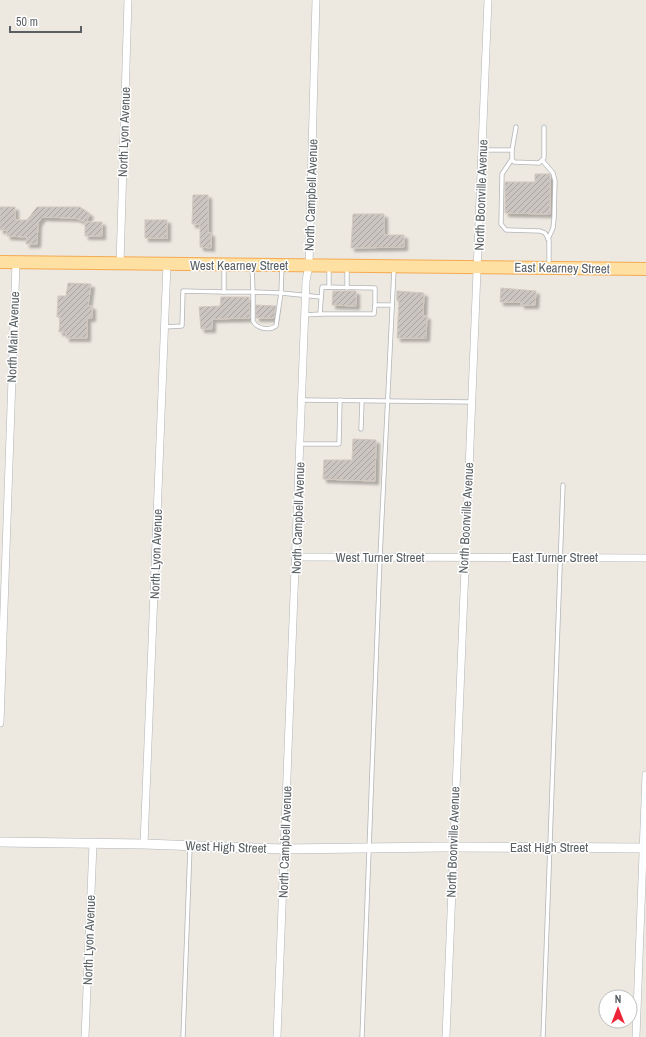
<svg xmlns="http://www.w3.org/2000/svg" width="646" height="1037" font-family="'Archivo Narrow',sans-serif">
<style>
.building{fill:url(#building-hatch);stroke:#d2c8bf;filter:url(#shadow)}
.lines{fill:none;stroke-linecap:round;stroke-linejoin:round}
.service-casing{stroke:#b1b5b9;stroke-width:5}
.minor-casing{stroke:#b1b5b9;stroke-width:8}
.tertiary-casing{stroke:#b1b5b9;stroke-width:10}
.primary-casing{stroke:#f6aa51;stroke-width:14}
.service{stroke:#fff;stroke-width:3.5}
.minor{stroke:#fff;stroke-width:7}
.tertiary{stroke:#fff;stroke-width:9}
.primary{stroke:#ffe0a3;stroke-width:12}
.labels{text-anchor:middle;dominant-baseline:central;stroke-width:3;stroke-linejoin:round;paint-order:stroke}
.street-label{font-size:13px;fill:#595f62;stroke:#fff}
</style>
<defs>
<pattern id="building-hatch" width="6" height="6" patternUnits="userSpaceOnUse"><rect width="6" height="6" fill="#cac5c0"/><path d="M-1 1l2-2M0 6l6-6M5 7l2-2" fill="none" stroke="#a7a39f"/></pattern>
<filter id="shadow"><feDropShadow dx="3.5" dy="3.5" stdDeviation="1" flood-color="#0004"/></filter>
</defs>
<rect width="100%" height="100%" fill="#ede8e0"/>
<g class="building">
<path d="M535,174H550V214L505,213V182H535Z"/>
<path d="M193,195H208V233H211V248L200,247V224H192Z"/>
<path d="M0,207H15V220H27L37,207H80L90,214L86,222H102V236H85V222L76,218L42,217L38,223L37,244H26L27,237L7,236V230H0Z"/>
<path d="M353,214H384V235H404V247L351,248Z"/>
<rect x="145" y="220" width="22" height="18"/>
<path d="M68,283L91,284L88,306H92V318H87V338H66V332H59L60,317H57L58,296H66Z"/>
<path d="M501,288L536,291L535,305H521V302H500Z"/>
<path d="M333,291H356V306L332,305Z"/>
<path d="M397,291L424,293L423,316H427L426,338H397L399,301H397Z"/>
<path d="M221,297H249L250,318L212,319V329H201L199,307L220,306Z"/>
<path d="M256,305L276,306L274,318H256Z"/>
<path d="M353,439L376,440L375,481L323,479L324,460H352Z"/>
</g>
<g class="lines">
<defs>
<g id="service">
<path d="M482,150H512V159L514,162L539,163L544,158V127"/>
<path d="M512,150L516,127"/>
<path d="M512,159L502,174L501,224L506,230L540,231L545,233L549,240V266"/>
<path d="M542,160L553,173L555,181L554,219L553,228L548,239"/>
<path d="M282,266L281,293L253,292V321C257,329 269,331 276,326L281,293L321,297"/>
<path d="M329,287V269"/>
<path d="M347,288V269"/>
<path d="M224,292H253L252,266"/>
<path d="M320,314H374L375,305"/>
<path d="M305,315L320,314L322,287L375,288V305H392"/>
<path d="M164,327L182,326L183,291L224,292V267"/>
<path d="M302,400L472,402"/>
<path d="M361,429L362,401"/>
<path d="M300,444H339L340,400"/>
<path d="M183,1037L190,847"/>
<path d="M362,1037L380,557L394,269"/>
<path d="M543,1037L563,485"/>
</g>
<g id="minor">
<path d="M120,264L128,0"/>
<path d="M296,557L646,558"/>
<path d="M0,723L16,263"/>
<path d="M144,844L167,264"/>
<path d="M85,1037L93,844"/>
<path d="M277,1037L306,281L309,265L316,0"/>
<path d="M446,1037C459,691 475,346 488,0"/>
<path d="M636,1037L646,775"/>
</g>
<path id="tertiary" d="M0,842L144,844L284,849L443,847L646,848"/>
<path id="primary" d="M0,262L646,269"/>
</defs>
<use href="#service" class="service-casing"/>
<use href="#minor" class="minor-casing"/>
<use href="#tertiary" class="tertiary-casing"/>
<use href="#primary" class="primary-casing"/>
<use href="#service" class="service"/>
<use href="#minor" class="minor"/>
<use href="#tertiary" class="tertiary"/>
<use href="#primary" class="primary"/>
</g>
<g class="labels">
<g class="street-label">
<text transform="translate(124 132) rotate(-88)">North Lyon Avenue</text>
<text transform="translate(311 195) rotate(-88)">North Campbell Avenue</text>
<text transform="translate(481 195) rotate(-88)">North Boonville Avenue</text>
<text x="239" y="265">West Kearney Street</text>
<text transform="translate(562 268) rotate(1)">East Kearney Street</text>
<text transform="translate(13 337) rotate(-88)">North Main Avenue</text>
<text transform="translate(298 518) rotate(-88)">North Campbell Avenue</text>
<text transform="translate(466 518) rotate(-87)">North Boonville Avenue</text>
<text transform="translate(156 554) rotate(-88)">North Lyon Avenue</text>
<text x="380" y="557">West Turner Street</text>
<text x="555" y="557">East Turner Street</text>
<text transform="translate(285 842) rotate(-88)">North Campbell Avenue</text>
<text transform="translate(453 842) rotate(-88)">North Boonville Avenue</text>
<text transform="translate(226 847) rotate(2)">West High Street</text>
<text x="549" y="847">East High Street</text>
<text transform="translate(89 940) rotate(-88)">North Lyon Avenue</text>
</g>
</g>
<g transform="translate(618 1009)"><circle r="19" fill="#ffffff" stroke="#bdbfc0"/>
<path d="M0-3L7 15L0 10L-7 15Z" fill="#ee2539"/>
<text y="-6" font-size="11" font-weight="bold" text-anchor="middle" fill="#595f62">N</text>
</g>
<path d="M10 26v6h71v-6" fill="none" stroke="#595f62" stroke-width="2"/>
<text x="16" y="26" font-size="12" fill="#595f62" stroke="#ffffff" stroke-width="3" paint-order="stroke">50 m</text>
</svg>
